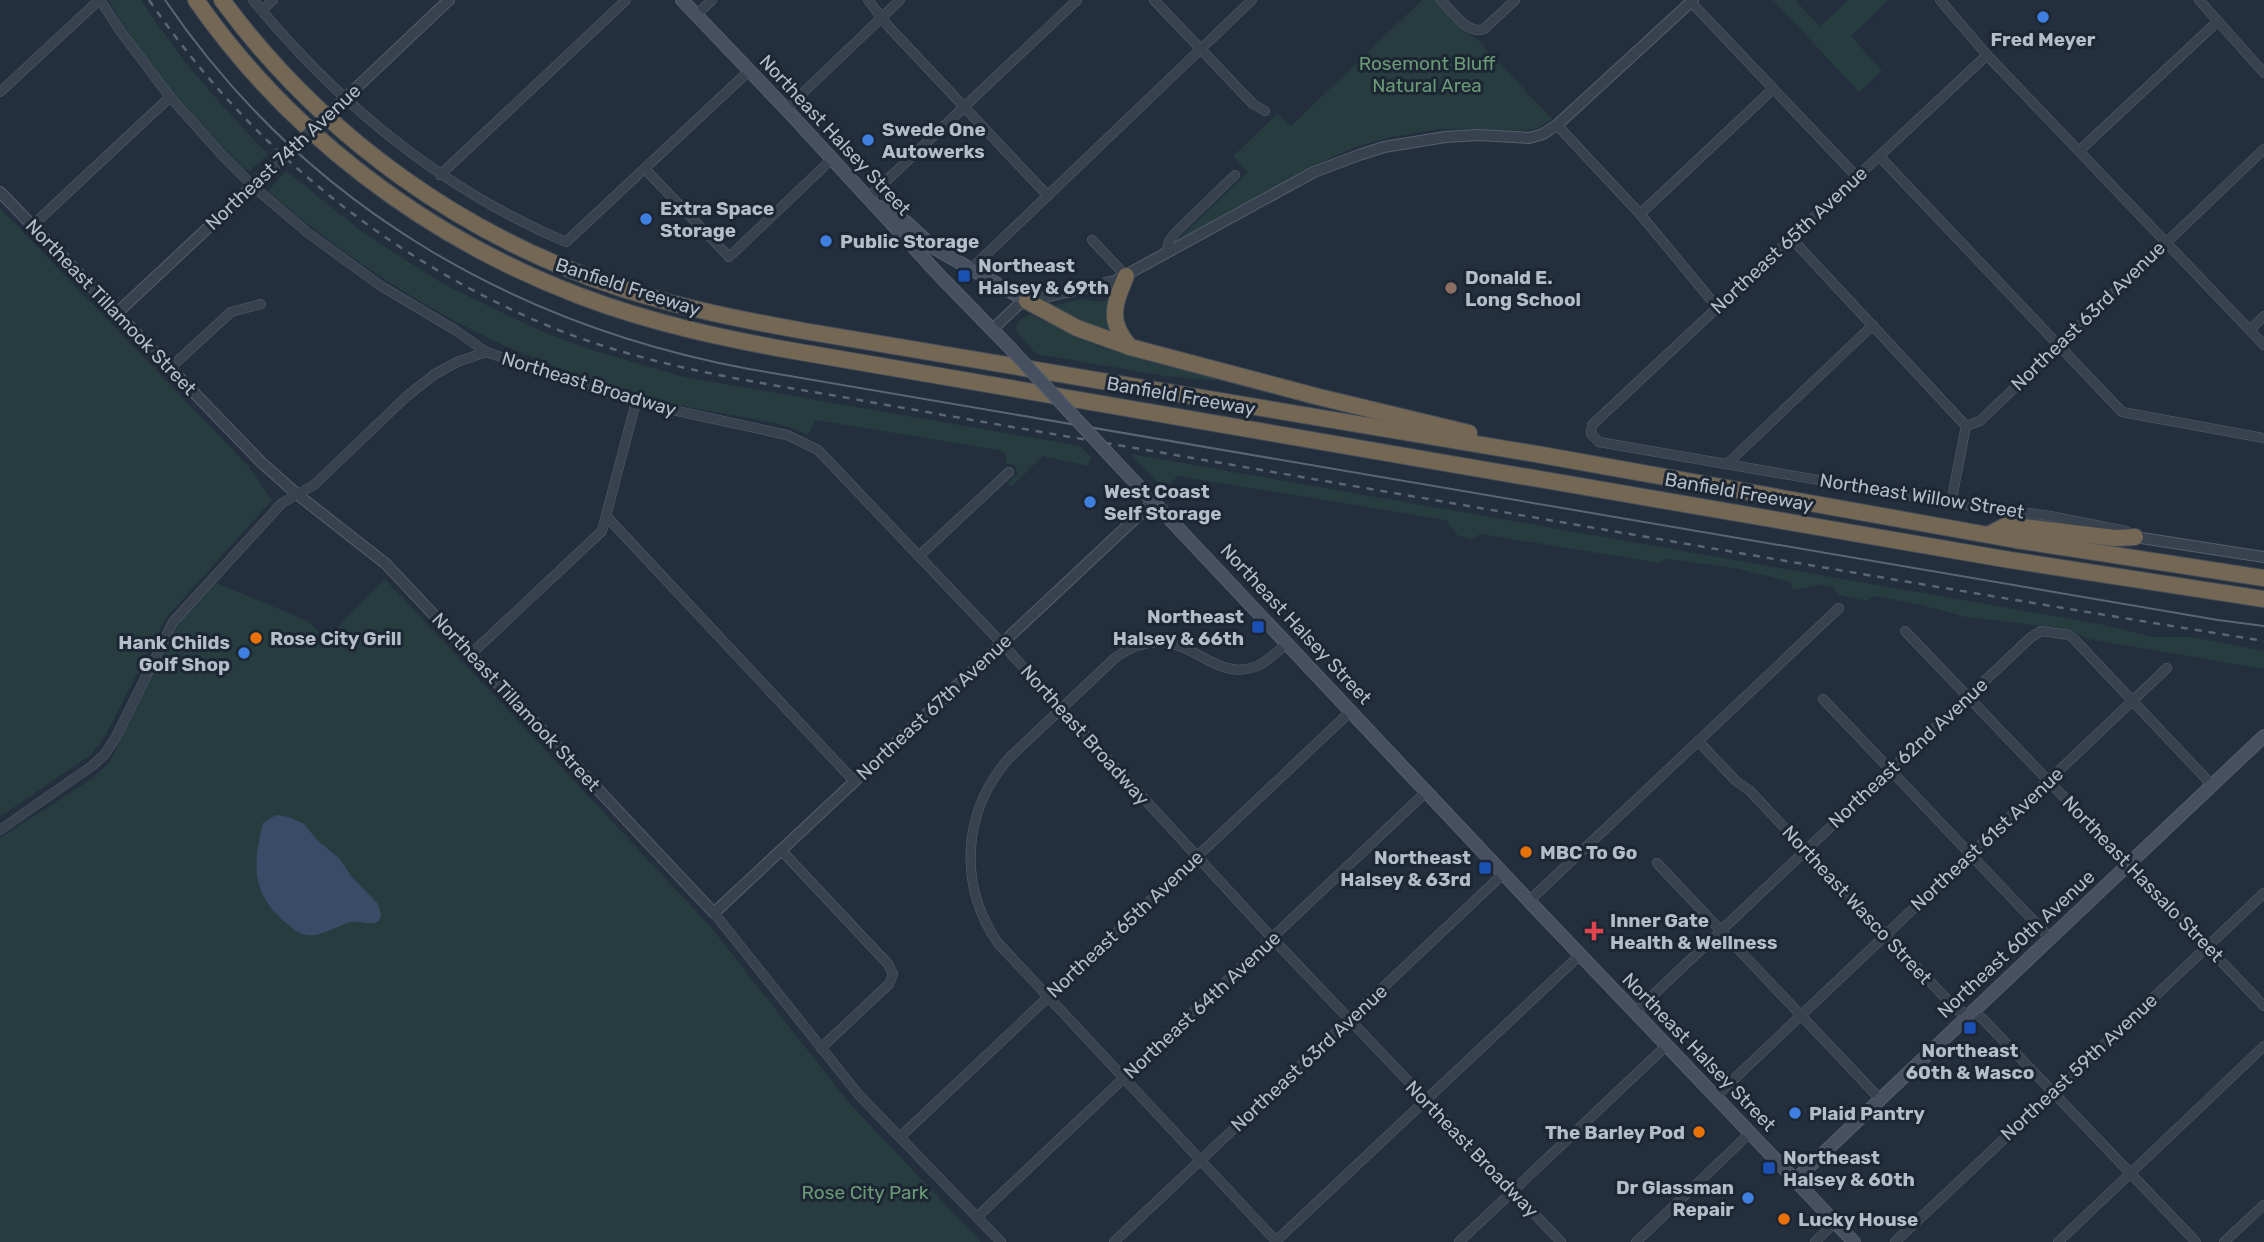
<svg xmlns="http://www.w3.org/2000/svg" width="2264" height="1242" font-family="Rubik,sans-serif">
<style>
.green{fill:#263c3f}
.water{fill:#394c67}
.lines{fill:none;stroke-linecap:round;stroke-linejoin:round}
.minor-casing{stroke:#565f6c;stroke-width:10}
.tertiary-casing{stroke:#565f6c;stroke-width:12}
.secondary-casing{stroke:#565f6c;stroke-width:14}
.motorway-casing{stroke:#434c59;stroke-width:18}
.minor{stroke:#38414e;stroke-width:9}
.tertiary{stroke:#38414e;stroke-width:10}
.secondary{stroke:#465061;stroke-width:12}
.motorway{stroke:#746855;stroke-width:16}
.tram{stroke:#5a6575;stroke-width:2}
.rail{stroke:#5a6575;stroke-width:2.5;stroke-dasharray:7 7;stroke-linecap:butt}
.tertiary-bridge-casing{stroke:#565f6c;stroke-width:12;stroke-linecap:butt}
.secondary-bridge-casing{stroke:#565f6c;stroke-width:14;stroke-linecap:butt}
.tertiary-bridge{stroke:#38414e;stroke-width:10}
.secondary-bridge{stroke:#465061;stroke-width:12}
.shop-dot{fill:#3f7fe0;stroke:#1d2633;stroke-width:2.5}
.transit-dot{fill:#1a4fb4;stroke:#1d2633;stroke-width:2.5}
.education-dot{fill:#8d6e63;stroke:#1d2633;stroke-width:2.5}
.food-dot{fill:#e8710a;stroke:#1d2633;stroke-width:2.5}
.health-dot{fill:#e0444e;stroke:#1d2633;stroke-width:2.5}
.labels{text-anchor:middle;dominant-baseline:central;stroke-width:6;stroke-linejoin:round;paint-order:stroke}
.poi-label{font-size:19px;font-weight:bold;fill:#b4bcc9;stroke:#1d2633;text-anchor:start}
.park-label{font-size:19px;fill:#6b9a76;stroke:#1d2633}
.street-label{font-size:19px;fill:#b4bcc9;stroke:#1d2633}
</style>
<rect width="100%" height="100%" fill="#242f3e"/>
<g class="green">
<path d="M109,0H141C177,56 221,106 268,154L250,171L243,168C192,116 143,64 109,0Z"/>
<path d="M1422,0H1436L1471,36L1477,39L1552,119L1538,128L1525,131L1440,129L1391,137L1353,148L1313,166L1207,225L1179,238L1248,172L1233,156L1278,113L1291,126Z"/>
<path d="M1773,0H1795L1820,26L1849,0H1889L1851,36L1882,71L1859,92Z"/>
<path d="M286,171L361,231L443,284L541,331L589,349L684,377L1080,446L1091,457L1088,466L1043,456L1012,486L1008,483L1017,474C1018,466 1012,464 1006,463V454L999,450L815,420L808,435C782,422 753,419 725,414C696,409 666,403 637,394C496,354 379,287 268,191Z"/>
<path d="M0,208L249,467L272,500L166,618L106,734L92,754L0,817Z"/>
<path d="M1084,299L1103,302L1109,299L1114,336L1097,331L1054,308L1056,305Z"/>
<path d="M1029,314L1098,346L1149,362L1217,379L1216,381L1166,376L1036,354L1016,331L1017,323Z"/>
<path d="M1131,454L2099,624L2154,637H2191L2264,651V669L2089,639L2060,628L1966,617L1918,604L1873,596L1867,601L1838,595L1834,588L1821,585L1793,590L1791,582L1734,568L1666,559L1660,563L1480,534L1472,540L1457,535L1446,520L1178,476L1164,489Z"/>
<path d="M385,579L710,926L850,1104L981,1242H0V838L93,778L109,763L173,633L182,619L216,583L308,621L326,639Z"/>
</g>
<path class="water" d="M276,815L289,817L304,824L318,841L340,859L351,876L378,904L381,915L379,921C369,927 359,919 348,923C335,927 320,937 307,935C298,934 291,927 284,921C251,893 253,863 263,823Z"/>
<g class="lines">
<defs>
<g id="minor">
<path d="M100,0L121,32L170,97L222,155L253,186L308,233L381,286L455,330L486,352L636,402L787,435L818,450L993,634L1272,938L1561,1242"/>
<path d="M253,0C339,105 441,189 566,242L750,70"/>
<path d="M868,0L889,27L1048,196"/>
<path d="M1154,0L1253,104L1265,111"/>
<path d="M1441,0C1452,11 1467,35 1484,29L1515,0"/>
<path d="M1940,0L1987,55L2264,345"/>
<path d="M2199,0L2264,73"/>
<path d="M1691,2L1857,177"/>
<path d="M262,10L273,0"/>
<path d="M696,15L712,0"/>
<path d="M1987,55L1592,425L1591,434L1599,442L1951,503L2050,516L2126,531L2130,534"/>
<path d="M0,92L99,0"/>
<path d="M786,109L900,0"/>
<path d="M1557,125L1640,214L1717,307"/>
<path d="M2079,151L2217,22"/>
<path d="M1879,156L2122,412L2264,438"/>
<path d="M645,169L729,257L832,159"/>
<path d="M440,175L626,0"/>
<path d="M867,199L1077,0"/>
<path d="M1640,214L1773,89"/>
<path d="M32,226L170,97"/>
<path d="M1791,238L1966,426"/>
<path d="M1092,240L1126,276"/>
<path d="M1166,253L1169,241L1176,232L1235,175"/>
<path d="M970,270L1252,0"/>
<path d="M2250,330L2264,316"/>
<path d="M170,368L231,312L261,304"/>
<path d="M1727,464L1873,325"/>
<path d="M1951,503L1966,426L1980,421L2264,149"/>
<path d="M607,517L854,781"/>
<path d="M919,556L1009,472"/>
<path d="M1905,631L2264,1006"/>
<path d="M471,654L602,531L636,402"/>
<path d="M1823,699L2050,938"/>
<path d="M1698,741L1736,781L1749,790L1957,1010L1982,1018L2196,1242"/>
<path d="M0,830L92,766L105,754L116,737L173,622L282,503L314,485L407,396L435,374L457,362L486,352"/>
<path d="M781,850L888,964L893,974L889,984L821,1048"/>
<path d="M1657,863L1880,1099"/>
<path d="M1529,901L1839,608"/>
<path d="M714,913L859,1095L1001,1242"/>
<path d="M1634,1013L2030,638L2041,631L2069,635L2075,640L2212,785"/>
<path d="M1715,1097L2167,668"/>
<path d="M900,1137L1351,711"/>
<path d="M977,1217L1426,792"/>
<path d="M1276,1241L998,943C958,885 962,812 1009,758L1116,657C1183,611 1207,687 1257,666C1269,661 1278,651 1287,643"/>
<path d="M1114,1242L1503,874"/>
<path d="M1275,1242L1580,955"/>
<path d="M1459,1242L1666,1046"/>
<path d="M1636,1242L1750,1133"/>
<path d="M1815,1242L1835,1222"/>
<path d="M1895,1242L2264,893"/>
<path d="M2058,1242L2264,1046"/>
<path d="M2224,1242L2264,1205"/>
</g>
<g id="tertiary">
<path d="M336,107L449,0"/>
<path d="M0,192L262,463L298,495L386,564L714,913L1154,501"/>
<path d="M117,313L260,179"/>
<path d="M993,329L1018,305L1027,301L1115,281L1314,172L1359,155L1384,147L1445,137L1479,135L1529,138L1543,134L1557,125L1693,0"/>
<path d="M2135,537L2264,557"/>
</g>
<g id="secondary">
<path d="M682,0L786,109L940,276L1011,349"/>
<path d="M880,207L906,222L934,248L1027,301"/>
<path d="M1115,461L1529,901L1854,1242"/>
<path d="M1795,1180L2264,736"/>
</g>
<g id="motorway">
<path d="M196,0C289,134 427,238 580,296C651,323 725,339 800,352L2010,560L2264,599"/>
<path d="M222,0C322,136 463,237 623,289C682,308 743,320 804,331L1542,455L2016,540L2264,578"/>
<path d="M1126,276C1114,305 1107,321 1130,347"/>
<path d="M1027,301L1077,328L1130,347L1319,397L1469,433"/>
<path d="M1990,534L2007,525L2115,538L2135,537"/>
</g>
</defs>
<use href="#minor" class="minor-casing"/>
<use href="#tertiary" class="tertiary-casing"/>
<use href="#secondary" class="secondary-casing"/>
<use href="#motorway" class="motorway-casing"/>
<use href="#minor" class="minor"/>
<use href="#tertiary" class="tertiary"/>
<use href="#secondary" class="secondary"/>
<use href="#motorway" class="motorway"/>
<path class="tram" d="M165,0C303,203 510,324 749,369L2218,620L2264,626"/>
<path class="rail" d="M149,0C247,143 380,253 539,322C634,363 736,379 837,396C942,415 1047,433 1152,451C1522,515 1893,581 2264,641"/>
<defs>
<path id="tertiary-bridge" d="M260,179L336,107"/>
<path id="secondary-bridge" d="M1011,349L1115,461"/>
</defs>
<use href="#tertiary-bridge" class="tertiary-bridge-casing"/>
<use href="#secondary-bridge" class="secondary-bridge-casing"/>
<use href="#tertiary-bridge" class="tertiary-bridge"/>
<use href="#secondary-bridge" class="secondary-bridge"/>
</g>
<g class="shop-dot">
<circle cx="2043" cy="17" r="7"/>
<circle cx="868" cy="140" r="7"/>
<circle cx="646" cy="219" r="7"/>
<circle cx="826" cy="241" r="7"/>
<circle cx="1090" cy="502" r="7"/>
<circle cx="244" cy="653" r="7"/>
<circle cx="1795" cy="1113" r="7"/>
<circle cx="1748" cy="1198" r="7"/>
</g>
<g class="transit-dot">
<rect x="957" y="269" width="14" height="14" rx="3.5"/>
<rect x="1251" y="620" width="14" height="14" rx="3.5"/>
<rect x="1478" y="861" width="14" height="14" rx="3.5"/>
<rect x="1963" y="1021" width="14" height="14" rx="3.5"/>
<rect x="1762" y="1161" width="14" height="14" rx="3.5"/>
</g>
<circle class="education-dot" cx="1451" cy="288" r="7"/>
<g class="food-dot">
<circle cx="256" cy="638" r="7"/>
<circle cx="1526" cy="852" r="7"/>
<circle cx="1699" cy="1132" r="7"/>
<circle cx="1784" cy="1219" r="7"/>
</g>
<path class="health-dot" d="M1590.5 920.5h7v7h7v7h-7v7h-7v-7h-7v-7h7z"/>
<g class="labels">
<g class="poi-label">
<text x="2043" y="39" text-anchor="middle">Fred Meyer</text>
<text x="882" y="129">Swede One<tspan x="882" dy="22">Autowerks</tspan></text>
<text x="660" y="208">Extra Space<tspan x="660" dy="22">Storage</tspan></text>
<text x="840" y="241">Public Storage</text>
<text x="978" y="265">Northeast<tspan x="978" dy="22">Halsey &amp; 69th</tspan></text>
<text x="1465" y="277">Donald E.<tspan x="1465" dy="22">Long School</tspan></text>
<text x="1104" y="491">West Coast<tspan x="1104" dy="22">Self Storage</tspan></text>
<text x="1244" y="616" text-anchor="end">Northeast<tspan x="1244" dy="22">Halsey &amp; 66th</tspan></text>
<text x="270" y="638">Rose City Grill</text>
<text x="230" y="642" text-anchor="end">Hank Childs<tspan x="230" dy="22">Golf Shop</tspan></text>
<text x="1540" y="852">MBC To Go</text>
<text x="1471" y="857" text-anchor="end">Northeast<tspan x="1471" dy="22">Halsey &amp; 63rd</tspan></text>
<text x="1610" y="920">Inner Gate<tspan x="1610" dy="22">Health &amp; Wellness</tspan></text>
<text x="1970" y="1050" text-anchor="middle">Northeast<tspan x="1970" dy="22">60th &amp; Wasco</tspan></text>
<text x="1809" y="1113">Plaid Pantry</text>
<text x="1685" y="1132" text-anchor="end">The Barley Pod</text>
<text x="1783" y="1157">Northeast<tspan x="1783" dy="22">Halsey &amp; 60th</tspan></text>
<text x="1734" y="1187" text-anchor="end">Dr Glassman<tspan x="1734" dy="22">Repair</tspan></text>
<text x="1798" y="1219">Lucky House</text>
</g>
<g class="park-label">
<text x="1427" y="63">Rosemont Bluff<tspan x="1427" dy="22">Natural Area</tspan></text>
<text x="865" y="1192">Rose City Park</text>
</g>
<g class="street-label">
<text transform="translate(835 135) rotate(47)">Northeast Halsey Street</text>
<text transform="translate(283 157) rotate(-43)">Northeast 74th Avenue</text>
<text transform="translate(1789 240) rotate(-43)">Northeast 65th Avenue</text>
<text transform="translate(628 287) rotate(18)">Banfield Freeway</text>
<text transform="translate(111 307) rotate(46)">Northeast Tillamook Street</text>
<text transform="translate(2088 316) rotate(-44)">Northeast 63rd Avenue</text>
<text transform="translate(589 384) rotate(17)">Northeast Broadway</text>
<text transform="translate(1181 396) rotate(10)">Banfield Freeway</text>
<text transform="translate(1739 492) rotate(10)">Banfield Freeway</text>
<text transform="translate(1922 496) rotate(9)">Northeast Willow Street</text>
<text transform="translate(1296 624) rotate(47)">Northeast Halsey Street</text>
<text transform="translate(516 702) rotate(47)">Northeast Tillamook Street</text>
<text transform="translate(934 707) rotate(-43)">Northeast 67th Avenue</text>
<text transform="translate(1085 735) rotate(48)">Northeast Broadway</text>
<text transform="translate(1908 753) rotate(-43)">Northeast 62nd Avenue</text>
<text transform="translate(1987 839) rotate(-43)">Northeast 61st Avenue</text>
<text transform="translate(2143 879) rotate(46)">Northeast Hassalo Street</text>
<text transform="translate(1857 905) rotate(47)">Northeast Wasco Street</text>
<text transform="translate(1125 924) rotate(-43)">Northeast 65th Avenue</text>
<text transform="translate(2016 944) rotate(-43)">Northeast 60th Avenue</text>
<text transform="translate(1202 1005) rotate(-43)">Northeast 64th Avenue</text>
<text transform="translate(1699 1052) rotate(46)">Northeast Halsey Street</text>
<text transform="translate(1309 1058) rotate(-43)">Northeast 63rd Avenue</text>
<text transform="translate(2079 1067) rotate(-43)">Northeast 59th Avenue</text>
<text transform="translate(1472 1149) rotate(46)">Northeast Broadway</text>
</g>
</g>
</svg>
